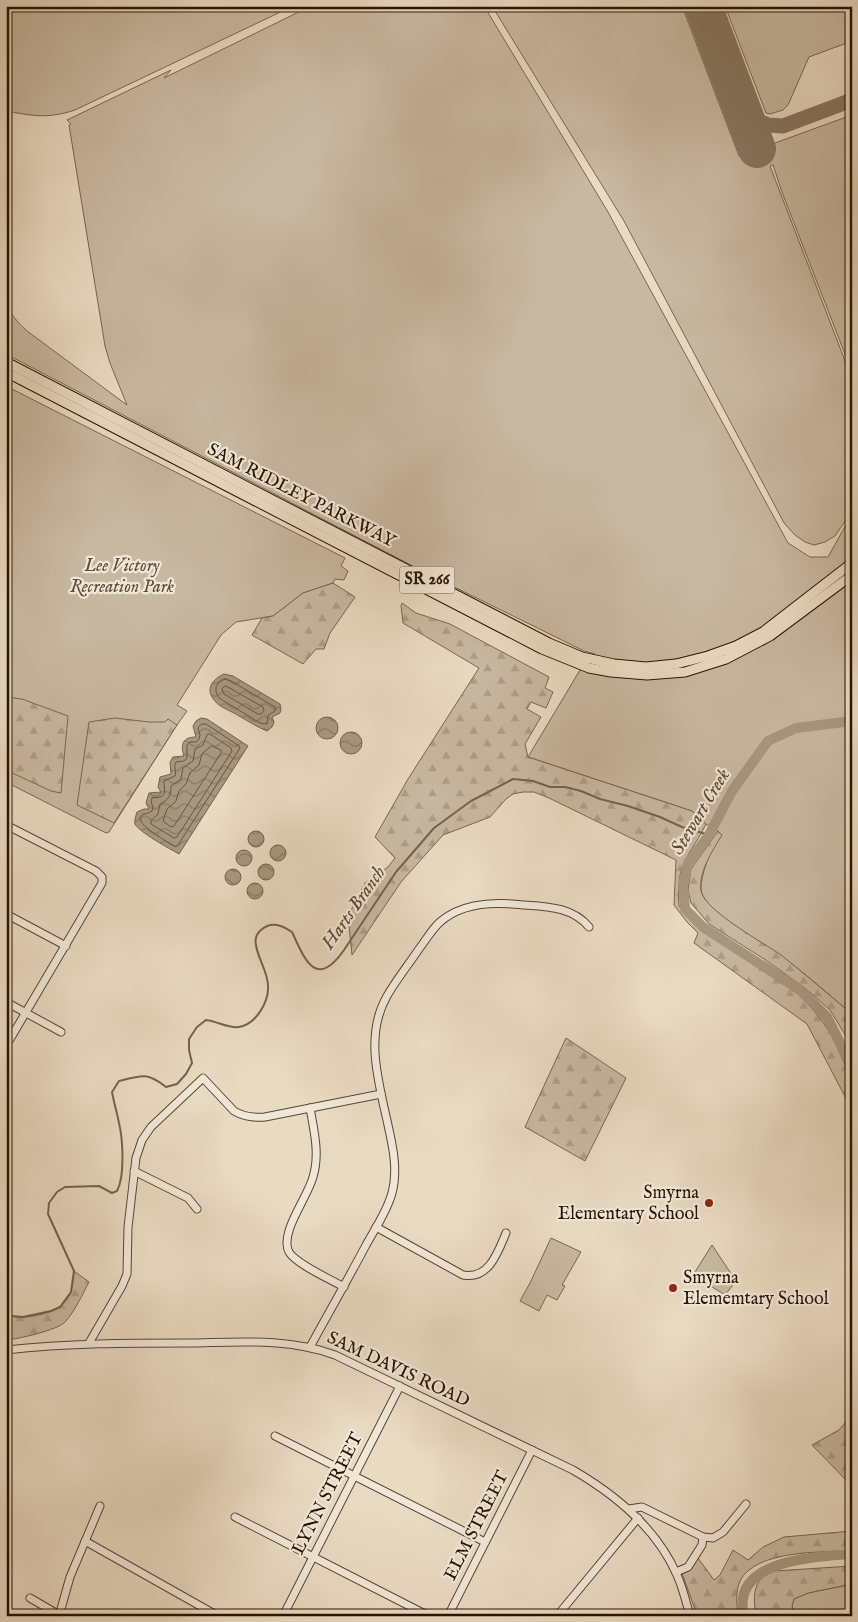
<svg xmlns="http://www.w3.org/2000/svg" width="858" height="1622" font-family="'IM FELL English',serif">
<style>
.green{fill:#c8b8a1;stroke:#776651}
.forest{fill:url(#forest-firs);stroke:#776651}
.water{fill:url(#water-waves);stroke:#73634d}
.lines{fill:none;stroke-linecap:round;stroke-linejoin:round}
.shore{stroke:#665640;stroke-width:1}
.stream{stroke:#73634d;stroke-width:2}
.river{stroke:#a79780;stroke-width:10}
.taxiway{stroke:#887762;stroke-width:15}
.runway{stroke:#887762;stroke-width:38}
.minor-casing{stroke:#574631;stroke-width:9}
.major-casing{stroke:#261401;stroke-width:11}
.minor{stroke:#f1e7d7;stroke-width:7}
.major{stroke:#e9dac2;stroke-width:9}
.poi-dot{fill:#8f2418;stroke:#f1e7d7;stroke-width:2}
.labels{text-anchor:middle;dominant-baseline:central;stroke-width:4.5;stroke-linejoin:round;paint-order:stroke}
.shield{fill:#f1e7d7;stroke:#635341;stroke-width:1}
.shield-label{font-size:16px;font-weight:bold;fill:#261401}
.street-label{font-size:18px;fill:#261401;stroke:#f1e7d7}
.park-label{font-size:18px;font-style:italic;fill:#5f4d39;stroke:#f1e7d7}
.poi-label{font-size:18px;fill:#261401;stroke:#f1e7d7;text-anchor:end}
.water-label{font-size:19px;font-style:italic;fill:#5a4834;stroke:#f1e7d7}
</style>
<defs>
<pattern id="forest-firs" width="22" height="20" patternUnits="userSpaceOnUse" patternTransform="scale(1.25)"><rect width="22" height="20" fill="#c8b8a1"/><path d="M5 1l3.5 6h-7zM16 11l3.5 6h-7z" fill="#ac9d89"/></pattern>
<pattern id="water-waves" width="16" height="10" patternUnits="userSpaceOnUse" patternTransform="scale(1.25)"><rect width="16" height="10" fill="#a79780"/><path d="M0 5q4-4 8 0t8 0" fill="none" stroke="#887a66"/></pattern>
</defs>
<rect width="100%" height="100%" fill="#e9dac2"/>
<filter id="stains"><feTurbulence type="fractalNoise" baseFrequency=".004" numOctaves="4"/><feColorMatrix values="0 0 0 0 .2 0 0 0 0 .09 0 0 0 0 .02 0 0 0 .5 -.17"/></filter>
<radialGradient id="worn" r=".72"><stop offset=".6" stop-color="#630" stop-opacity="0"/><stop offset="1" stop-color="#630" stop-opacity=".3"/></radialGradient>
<g class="green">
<path d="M6,6H293L75,110C47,119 34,116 6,111Z"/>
<path d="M311,6H484L608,212L788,543L810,557H828L852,514V1014C828,994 805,973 780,955C764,943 703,911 701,890C700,874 713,847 718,831L706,824L692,811L528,757L580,670H583L595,654L584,651L428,574L6,354V300C10,314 17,322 27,331L127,405L110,363L105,346L69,125L71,124L67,120L171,70L164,78Z"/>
<path d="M492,6H682L739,156L852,115V372L782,192L773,165L770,166L852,379V511L835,536L825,542L814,545L805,542L795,535L784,523L624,221Z"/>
<path d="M725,6H852V41L809,57L788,105L783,110L770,114L766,113Z"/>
<path d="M6,386L345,558L341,566L348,571L344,580L335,579L333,583L303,593L273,616L236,622L221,635L177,705L187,711L177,725L109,832L106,833L6,782Z"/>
<path d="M551,1238L581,1252L562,1285L565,1286L557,1300L547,1295L539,1311L520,1301L530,1283Z"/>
<path d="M712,1245L736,1281L725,1295L693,1275Z"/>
<path d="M852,1584V1616H795L792,1606L794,1599L808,1593Z"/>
</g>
<g class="forest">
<path d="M333,583L355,597L330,633L324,649H316L303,664L252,635L262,618L273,616L303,593Z"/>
<path d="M402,603L416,613L450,624L549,677L545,688L553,692L546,708L531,702L527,709L541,717L525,744L528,757L692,811L706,824C700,838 690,849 684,863C678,875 678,893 679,906L701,930L800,995L821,1019L832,1036L852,1080V1110L807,1024L694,943L698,933L687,922L674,905L676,860L549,798L534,792H523L513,794L506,799L490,817L443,835L401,882L352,955L348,916L365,883L388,867L395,858L375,837L408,779L479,668L403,623L401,606Z"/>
<path d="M6,697L22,699L68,716L61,793L51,791L6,770Z"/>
<path d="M115,718L149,722H165L168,719L177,725L114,823L77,805L89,722Z"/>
<path d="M718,831L722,835C713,850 698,872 701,891C705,911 764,943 781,955C805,974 828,994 852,1014V1046L830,1010L805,988L764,959L709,924L691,903L688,890L691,869Z"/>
<path d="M566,1038L626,1078L585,1161L525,1127Z"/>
<path d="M74,1271L89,1282C82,1295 75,1311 65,1322C58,1330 18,1339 6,1340V1318C13,1315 19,1318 26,1317C43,1315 66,1310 71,1291C73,1285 73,1277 74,1271Z"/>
<path d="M852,1415V1486L812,1445L839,1430Z"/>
<path d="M852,1531V1551C822,1552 755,1550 740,1581C735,1592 737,1605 738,1616L697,1615L682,1573L698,1558L714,1580L720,1575L733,1550L748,1560L763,1547L784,1537Z"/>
<path d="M852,1566V1584L808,1593L794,1599L792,1606L795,1616H756C754,1603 752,1586 763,1577C766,1574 771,1573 774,1571Z"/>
</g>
<g class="water">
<path d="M224,674L233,676L280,704L281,709L280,713L272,717L274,722L272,727L267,731C257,727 248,721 239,716C232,711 220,708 215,701C204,689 213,679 224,674Z"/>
<circle cx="327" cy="728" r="11"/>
<path d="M201,718L207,719L248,746L179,854C170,849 139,832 135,824C134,820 136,816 137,812L144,809H149L146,803L149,793L161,792L158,787L160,777L171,774L170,762L173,757L184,756C180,744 183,737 196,737L193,726L196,721Z"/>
<circle cx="351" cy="743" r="11"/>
<circle cx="256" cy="839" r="8"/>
<circle cx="278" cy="853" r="8"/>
<circle cx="244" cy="858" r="8"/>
<circle cx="266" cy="872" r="8"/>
<circle cx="233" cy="877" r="8"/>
<circle cx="255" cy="891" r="8"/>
</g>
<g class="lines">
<g class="shore">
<path d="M225,679L231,681L275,707V711L268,715L267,724L260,723L219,698C213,689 216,683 225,679Z"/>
<path d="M226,686L263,707L264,710L261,714H258L224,694L222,689Z"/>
<path d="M202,724H206L239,746L240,748L178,845L176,847C170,843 134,824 141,816C143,813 149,814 152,811L153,807L151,802L152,798C155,797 157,798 160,797C168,795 163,786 164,781L175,776C177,771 173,767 176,762L184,761L187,758V745L190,742H196L199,739L200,735L198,728Z"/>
<path d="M210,734L231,748L232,751L177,837L174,838L151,824V821L158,814L160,804C169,800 171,795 171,786L181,779L183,768L193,761L195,749L203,745L207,735Z"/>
<path d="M212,746L221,750V753L174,826L171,827L163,821L167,809L176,801L179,791L186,784L190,773L199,765L202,754Z"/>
</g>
<path class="stream" d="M6,1318L12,1316L23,1317L51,1311L60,1307L71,1292L74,1271L48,1214L49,1203L57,1192L65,1187L99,1186L112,1193L117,1191C125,1176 123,1140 119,1123C117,1113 114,1103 112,1092L119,1081C142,1075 147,1072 166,1087L177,1084L186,1074L192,1063L189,1050V1039L197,1027L206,1020C216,1021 230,1029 239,1027C256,1024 269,1002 268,986C268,972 258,959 256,945C253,933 266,923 277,925C283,926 287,929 292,932C305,960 316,990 344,950L396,872L434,828L471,801L513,779L533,781L550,787H565L581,791L600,799L628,806L660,817L682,827L709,835"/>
<g class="river">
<path d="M852,721L796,728L768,741L732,791L709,835L688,863L683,885L685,909L703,927L800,990L827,1017L852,1067"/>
<path d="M744,1616C730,1559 816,1557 852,1554"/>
</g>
<path class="taxiway" d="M744,115L768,125L783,126L852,100"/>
<path class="runway" d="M703,6L757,149"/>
<defs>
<g id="minor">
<path d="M6,825L96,871L102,877V883L6,1046"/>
<path d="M6,914L66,946"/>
<path d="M6,1002L61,1032"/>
<path d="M310,1108C314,1131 320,1154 313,1177C308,1197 279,1233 289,1252C296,1264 330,1279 344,1287"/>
<path d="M134,1171L188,1198L197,1209"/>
<path d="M376,1227L463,1275C489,1280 498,1252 506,1233"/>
<path d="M89,1343L122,1286L127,1274L128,1227L136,1158L142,1140L151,1127L203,1078L234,1111C244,1117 253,1118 265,1117L381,1094"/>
<path d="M310,1347C328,1314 347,1281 365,1247C374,1230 387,1212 392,1193C398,1171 393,1147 388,1125C379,1083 364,1036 387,996C396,980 409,964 419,949C426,940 432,929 440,922C459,905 488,902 512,904C540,907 570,904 589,927"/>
<path d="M6,1350C68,1343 130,1343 192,1343C241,1342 289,1338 335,1355L573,1470C616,1495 657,1529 677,1575C683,1588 686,1602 690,1616"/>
<path d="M275,1436L485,1542"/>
<path d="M629,1509L642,1507L703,1537L713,1538L723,1532L746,1504"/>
<path d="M235,1517L429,1616"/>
<path d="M85,1541L218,1616"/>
<path d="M676,1572L688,1567L702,1545L703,1537"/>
<path d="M30,1598L61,1616"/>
<path d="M59,1616L70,1577L100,1506"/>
<path d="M283,1616L400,1386"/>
<path d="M448,1616L532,1450"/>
<path d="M557,1616L638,1518"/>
</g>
<g id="major">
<path d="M6,362L549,643L582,657L614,664L646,667L676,664L708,656L736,646L763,632L852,563"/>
<path d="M6,372L542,649L589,668L611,672L647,675L685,672L726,659L770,636L852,575"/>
</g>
</defs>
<use href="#minor" class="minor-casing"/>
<use href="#major" class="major-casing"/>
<use href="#minor" class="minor"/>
<use href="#major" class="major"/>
</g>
<g class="poi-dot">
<circle cx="709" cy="1203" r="5"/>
<circle cx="673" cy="1288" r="5"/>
</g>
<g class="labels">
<rect class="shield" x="399.5" y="566.5" width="55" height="27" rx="4"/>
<g class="shield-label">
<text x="427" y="580">SR 266</text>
</g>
<g class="street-label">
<text transform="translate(301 496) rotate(27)">SAM RIDLEY PARKWAY</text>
<text transform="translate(398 1370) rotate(25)">SAM DAVIS ROAD</text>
<text transform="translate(328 1494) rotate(-63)">LYNN STREET</text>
<text transform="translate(477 1526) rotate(-63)">ELM STREET</text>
</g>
<g class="park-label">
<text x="122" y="566">Lee Victory<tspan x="122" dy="21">Recreation Park</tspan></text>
</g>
<g class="poi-label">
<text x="699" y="1193">Smyrna<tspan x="699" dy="21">Elementary School</tspan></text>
<text x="683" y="1278" text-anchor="start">Smyrna<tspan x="683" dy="21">Elememtary School</tspan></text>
</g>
<g class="water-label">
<text transform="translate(701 812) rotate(-59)">Stewart Creek</text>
<text transform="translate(354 908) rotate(-55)">Harts Branch</text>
</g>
</g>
<rect width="858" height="1622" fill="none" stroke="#e9dac2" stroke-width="25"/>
<rect x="8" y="8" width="843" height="1607" fill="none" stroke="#261401" stroke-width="2.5"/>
<rect x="12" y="12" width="833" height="1597" fill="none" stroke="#261401"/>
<rect width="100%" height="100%" filter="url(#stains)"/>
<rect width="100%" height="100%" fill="url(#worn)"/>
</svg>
